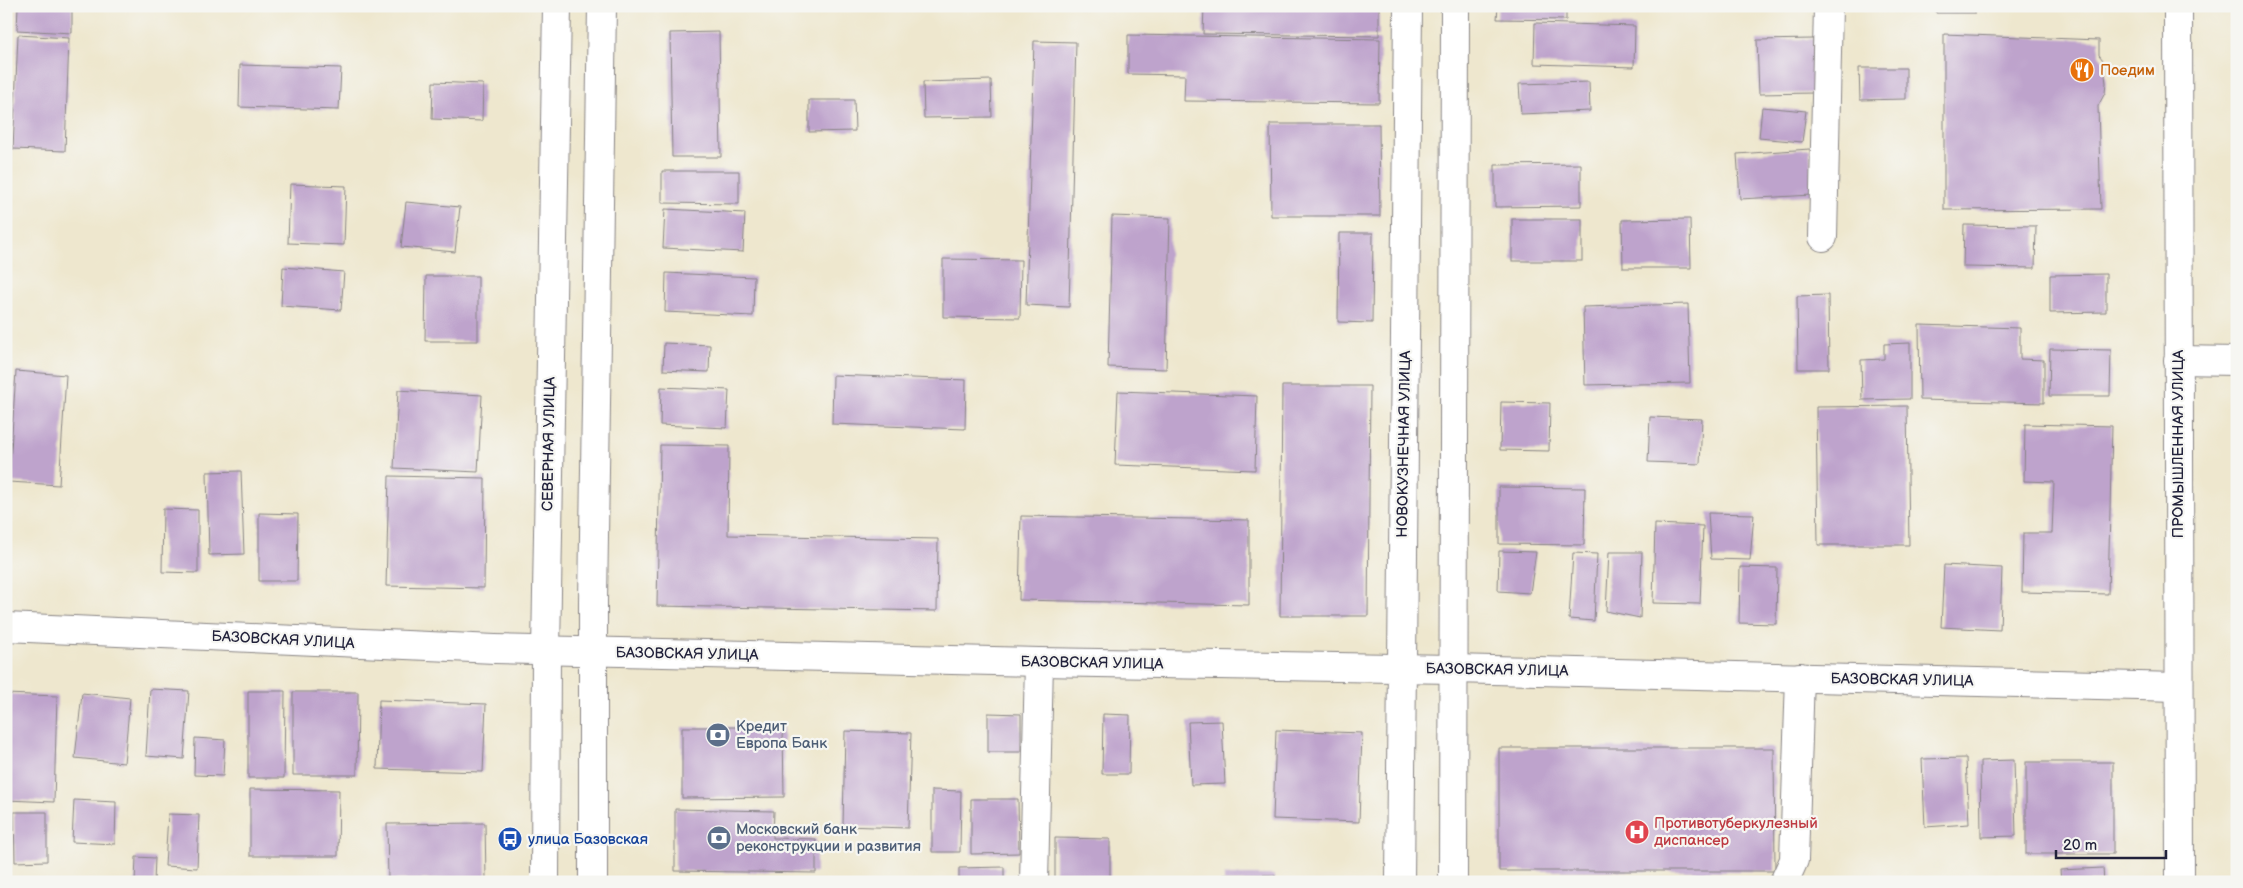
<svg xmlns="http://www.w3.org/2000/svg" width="2243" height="888" font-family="'Balsamiq Sans',sans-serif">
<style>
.building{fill:#bea3cc}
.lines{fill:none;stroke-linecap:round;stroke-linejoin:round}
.minor-casing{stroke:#888484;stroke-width:30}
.major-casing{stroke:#888484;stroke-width:30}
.minor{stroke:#fff;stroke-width:28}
.major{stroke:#fff;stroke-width:28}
.labels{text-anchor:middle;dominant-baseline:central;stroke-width:4.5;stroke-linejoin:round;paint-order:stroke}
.food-label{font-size:15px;fill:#c56008;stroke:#f6f6f2;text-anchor:start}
.street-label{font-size:15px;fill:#22223b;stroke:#f6f6f2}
.service-label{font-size:15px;fill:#4e5e75;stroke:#f6f6f2;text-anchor:start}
.health-label{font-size:15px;fill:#be3a42;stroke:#f6f6f2;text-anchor:start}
.transit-label{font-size:15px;fill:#164399;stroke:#f6f6f2;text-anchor:start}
</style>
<rect width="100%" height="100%" fill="#f6f6f2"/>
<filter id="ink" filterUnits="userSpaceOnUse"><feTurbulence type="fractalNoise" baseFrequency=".02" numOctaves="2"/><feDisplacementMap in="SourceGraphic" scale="10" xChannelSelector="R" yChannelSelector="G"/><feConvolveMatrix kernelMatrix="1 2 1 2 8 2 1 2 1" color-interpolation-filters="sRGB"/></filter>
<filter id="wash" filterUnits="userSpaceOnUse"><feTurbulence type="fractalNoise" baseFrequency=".0096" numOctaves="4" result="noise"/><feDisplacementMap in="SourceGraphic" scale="20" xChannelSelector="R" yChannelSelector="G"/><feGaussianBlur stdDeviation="1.12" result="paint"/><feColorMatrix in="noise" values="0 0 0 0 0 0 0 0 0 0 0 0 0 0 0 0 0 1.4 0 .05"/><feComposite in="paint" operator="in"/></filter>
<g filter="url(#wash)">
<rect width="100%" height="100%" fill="#eee7ce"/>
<g id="blocks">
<g class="building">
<path d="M18,6H72V33L17,30Z"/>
<path d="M1204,6H1379V36L1203,34Z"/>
<path d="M1498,6H1566V20L1497,19Z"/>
<path d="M1936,6H1976L1975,13H1936Z"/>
<path d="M1535,23L1635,26L1634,67L1534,64Z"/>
<path d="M719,32L721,157H672L670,33Z"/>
<path d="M1944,34L2099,40V55L2103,60L2106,83L2105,93L2098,106L2101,209L1944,210Z"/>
<path d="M18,35L69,38L65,151L13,149Z"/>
<path d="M1128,35L1380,39L1379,103L1184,101L1185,75L1128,74Z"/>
<path d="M1813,39L1814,93L1759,94L1757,40Z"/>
<path d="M1034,41L1076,42L1069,307L1026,305Z"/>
<path d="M240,65L341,68L339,110L239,107Z"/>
<path d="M1859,68H1906V99L1860,100Z"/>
<path d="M991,80L992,117L924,118L923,82Z"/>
<path d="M433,82L483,84L482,121L432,119Z"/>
<path d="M1589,82L1590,111L1521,114L1519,84Z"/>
<path d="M809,100H854L855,131L809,132Z"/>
<path d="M1762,107L1806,111L1802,142L1759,138Z"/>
<path d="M1270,124H1379L1380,216H1271Z"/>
<path d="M1810,149L1812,195L1740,199L1737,154Z"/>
<path d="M1581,164V206L1495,207V165Z"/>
<path d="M662,171H739V204L662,203Z"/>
<path d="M290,184L346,186L344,245L288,243Z"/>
<path d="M406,202L460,207L455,252L401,247Z"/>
<path d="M665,209L745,213L743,252L663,248Z"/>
<path d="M1112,216L1170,218L1166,369L1108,367Z"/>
<rect x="1512" y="219" width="70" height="42"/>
<path d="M1690,219L1691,268H1623L1622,220Z"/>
<path d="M1964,225L2036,226L2035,268L1963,267Z"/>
<path d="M1339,233H1373L1372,323L1338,322Z"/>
<path d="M943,259L1021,260L1020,318L943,317Z"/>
<path d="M283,267L344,272L341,310L281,306Z"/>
<path d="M666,273L754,277L753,316L665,312Z"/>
<path d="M2106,274V312L2050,313V275Z"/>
<path d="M426,276H478V341H425Z"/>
<path d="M1828,295L1829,369H1798L1797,296Z"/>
<path d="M1688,304L1690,383L1585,385L1583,307Z"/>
<path d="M1919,325L2020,328V359L2044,360V403L1920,400Z"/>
<path d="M664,343L710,345L709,372L663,370Z"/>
<path d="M1910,343V399L1862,400L1861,360L1884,359V344Z"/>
<path d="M2050,349L2111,350L2110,396H2049Z"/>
<path d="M16,371L66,375L59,485L9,482Z"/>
<path d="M833,375L966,380L965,429L832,424Z"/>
<path d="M1282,386H1370L1368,616H1280Z"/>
<path d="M661,387L729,390L727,428L660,425Z"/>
<path d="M398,390L482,395L478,472L394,468Z"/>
<path d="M1118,391L1257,396L1255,470L1115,465Z"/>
<path d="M1501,402L1550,403L1549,451L1500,450Z"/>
<path d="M1907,406L1909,545H1818L1816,407Z"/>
<path d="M1650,417L1702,419L1700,464L1648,462Z"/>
<path d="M2025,424L2112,426L2108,594L2022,592L2023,533H2052L2054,482L2024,481Z"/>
<path d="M660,445L729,446L728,535L938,539L937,611L657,606Z"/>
<path d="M241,471L244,554L209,555L207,472Z"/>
<path d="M389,476L485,478L484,588L386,586Z"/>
<path d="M1499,487L1585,488L1584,545L1499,544Z"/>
<path d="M163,509L198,510V573L162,572Z"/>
<path d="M259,513L298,514L297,581H259Z"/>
<path d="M1708,513L1754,514L1750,560L1711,559Z"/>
<path d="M1021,516L1249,520V605L1019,600Z"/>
<path d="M1655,524L1703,526L1700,604L1653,603Z"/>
<path d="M1499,551L1536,552L1530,593L1498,591Z"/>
<path d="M1609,552H1642L1640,618L1606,611Z"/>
<path d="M1573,553L1597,554L1594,621L1569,619Z"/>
<path d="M1944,565L2002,568L2000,630L1941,627Z"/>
<path d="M1740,567L1777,568L1776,624L1739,623Z"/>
<path d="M150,689L189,691L184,759L146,756Z"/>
<path d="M248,691H285L284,778H248Z"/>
<path d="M293,692H358L357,775H293Z"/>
<path d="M82,693L130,698L124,763L75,758Z"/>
<path d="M6,694L57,696L54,802L6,800Z"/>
<path d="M379,700L486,704L483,772L377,769Z"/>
<path d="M988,713L1021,714V752H988Z"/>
<path d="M1103,714L1130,715L1129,774H1102Z"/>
<path d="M1222,721L1225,784L1191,785L1188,722Z"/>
<path d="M682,727H783L784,797L682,798Z"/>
<path d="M1276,730L1362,733L1359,822L1273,819Z"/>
<path d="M845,731L911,733L908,828L843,826Z"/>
<path d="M195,738L225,740L223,776L194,775Z"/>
<path d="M1499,748H1774L1775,871H1499Z"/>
<path d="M1966,758L1969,824L1925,827L1922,759Z"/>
<path d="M2014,760L2016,836L1981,837L1980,761Z"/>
<rect x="2026" y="762" width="87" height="92"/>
<path d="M250,789L339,790L338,856H250Z"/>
<path d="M932,790L961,791L960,852H932Z"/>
<path d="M971,799H1018L1019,853L971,854Z"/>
<path d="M74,800L116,802L115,844L72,842Z"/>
<path d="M675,809L774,811L773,838L816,839V873L675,871Z"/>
<path d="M14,812H47V861L15,862Z"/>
<path d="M168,814L199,815L197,868L165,866Z"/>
<path d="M485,823L486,879L388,880L387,824Z"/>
<path d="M1055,838L1110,839V882H1055Z"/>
<path d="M136,857L155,858L154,882H135Z"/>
<path d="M1004,867V882H959V868Z"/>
<path d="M2103,868L2104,882H2061L2060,870Z"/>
<rect x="1224" y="875" width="51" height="7"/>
</g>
</g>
</g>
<g filter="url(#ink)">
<use href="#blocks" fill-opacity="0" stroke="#888484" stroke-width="1"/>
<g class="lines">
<defs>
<g id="minor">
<path d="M1823,237L1828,6"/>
<path d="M2178,360L2237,361"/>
<path d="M6,627L495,649L1039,662L1453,669L2179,687"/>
<path d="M1034,882L1039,662"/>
<path d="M1400,882L1408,6"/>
<path d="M1453,882L1455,6"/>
<path d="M1784,882L1794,860L1800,677"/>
</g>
<g id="major">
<path d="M2178,6L2180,882"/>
<path d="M545,882L546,651L557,6"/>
<path d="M593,882V602L602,6"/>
</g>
</defs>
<use href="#minor" class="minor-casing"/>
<use href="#major" class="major-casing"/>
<use href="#minor" class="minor"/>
<use href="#major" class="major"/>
</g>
</g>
<defs>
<symbol id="restaurant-disc" viewBox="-11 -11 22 22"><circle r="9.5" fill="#e8710a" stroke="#f6f6f2"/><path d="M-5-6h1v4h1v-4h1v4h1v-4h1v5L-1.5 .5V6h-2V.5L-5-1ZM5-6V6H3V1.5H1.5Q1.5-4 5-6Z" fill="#fff"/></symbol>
<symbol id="bank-disc" viewBox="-11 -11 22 22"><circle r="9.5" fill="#5c6f8a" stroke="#f6f6f2"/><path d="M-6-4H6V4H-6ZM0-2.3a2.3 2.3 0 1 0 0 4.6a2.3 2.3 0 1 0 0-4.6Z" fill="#fff"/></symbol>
<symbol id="hospital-disc" viewBox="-11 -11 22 22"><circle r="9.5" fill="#e0444e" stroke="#f6f6f2"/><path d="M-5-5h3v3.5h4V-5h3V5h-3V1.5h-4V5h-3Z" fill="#fff"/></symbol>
<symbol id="bus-disc" viewBox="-11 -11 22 22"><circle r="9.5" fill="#1a4fb4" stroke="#f6f6f2"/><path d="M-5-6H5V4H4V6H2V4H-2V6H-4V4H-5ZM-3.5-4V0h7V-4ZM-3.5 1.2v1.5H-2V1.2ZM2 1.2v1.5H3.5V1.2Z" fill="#fff"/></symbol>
</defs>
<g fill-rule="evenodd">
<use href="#restaurant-disc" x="2068" y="56" width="28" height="28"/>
<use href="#bank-disc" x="704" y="721" width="28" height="28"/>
<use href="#hospital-disc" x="1623" y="818" width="28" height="28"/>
<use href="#bank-disc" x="705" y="824" width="28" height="28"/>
<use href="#bus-disc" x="496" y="825" width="28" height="28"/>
</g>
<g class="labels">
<g class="food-label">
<text x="2100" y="70">Поедим</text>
</g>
<g class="street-label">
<text transform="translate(549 444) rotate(-89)">СЕВЕРНАЯ УЛИЦА</text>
<text transform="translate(1404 444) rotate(-89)">НОВОКУЗНЕЧНАЯ УЛИЦА</text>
<text transform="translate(2178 444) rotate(-90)">ПРОМЫШЛЕННАЯ УЛИЦА</text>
<text transform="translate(283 640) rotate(3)">БАЗОВСКАЯ УЛИЦА</text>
<text transform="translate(687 654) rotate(1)">БАЗОВСКАЯ УЛИЦА</text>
<text transform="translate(1092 663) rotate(1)">БАЗОВСКАЯ УЛИЦА</text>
<text transform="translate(1497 670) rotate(1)">БАЗОВСКАЯ УЛИЦА</text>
<text transform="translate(1902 680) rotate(1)">БАЗОВСКАЯ УЛИЦА</text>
</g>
<g class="service-label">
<text x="736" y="726">Кредит<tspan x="736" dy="17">Европа Банк</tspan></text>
<text x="736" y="829">Московский банк<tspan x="736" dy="17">реконструкции и развития</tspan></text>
</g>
<g class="health-label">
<text x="1654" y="823">Противотуберкулезный<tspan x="1654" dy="17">диспансер</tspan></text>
</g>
<g class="transit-label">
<text x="528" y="839">улица Базовская</text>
</g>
</g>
<rect width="2243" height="888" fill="none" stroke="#f6f6f2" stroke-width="25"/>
<path d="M2056 850v8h110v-8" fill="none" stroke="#22223b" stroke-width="2.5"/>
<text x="2063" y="850" font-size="15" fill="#22223b" stroke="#f6f6f2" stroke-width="4" paint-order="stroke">20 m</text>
</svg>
